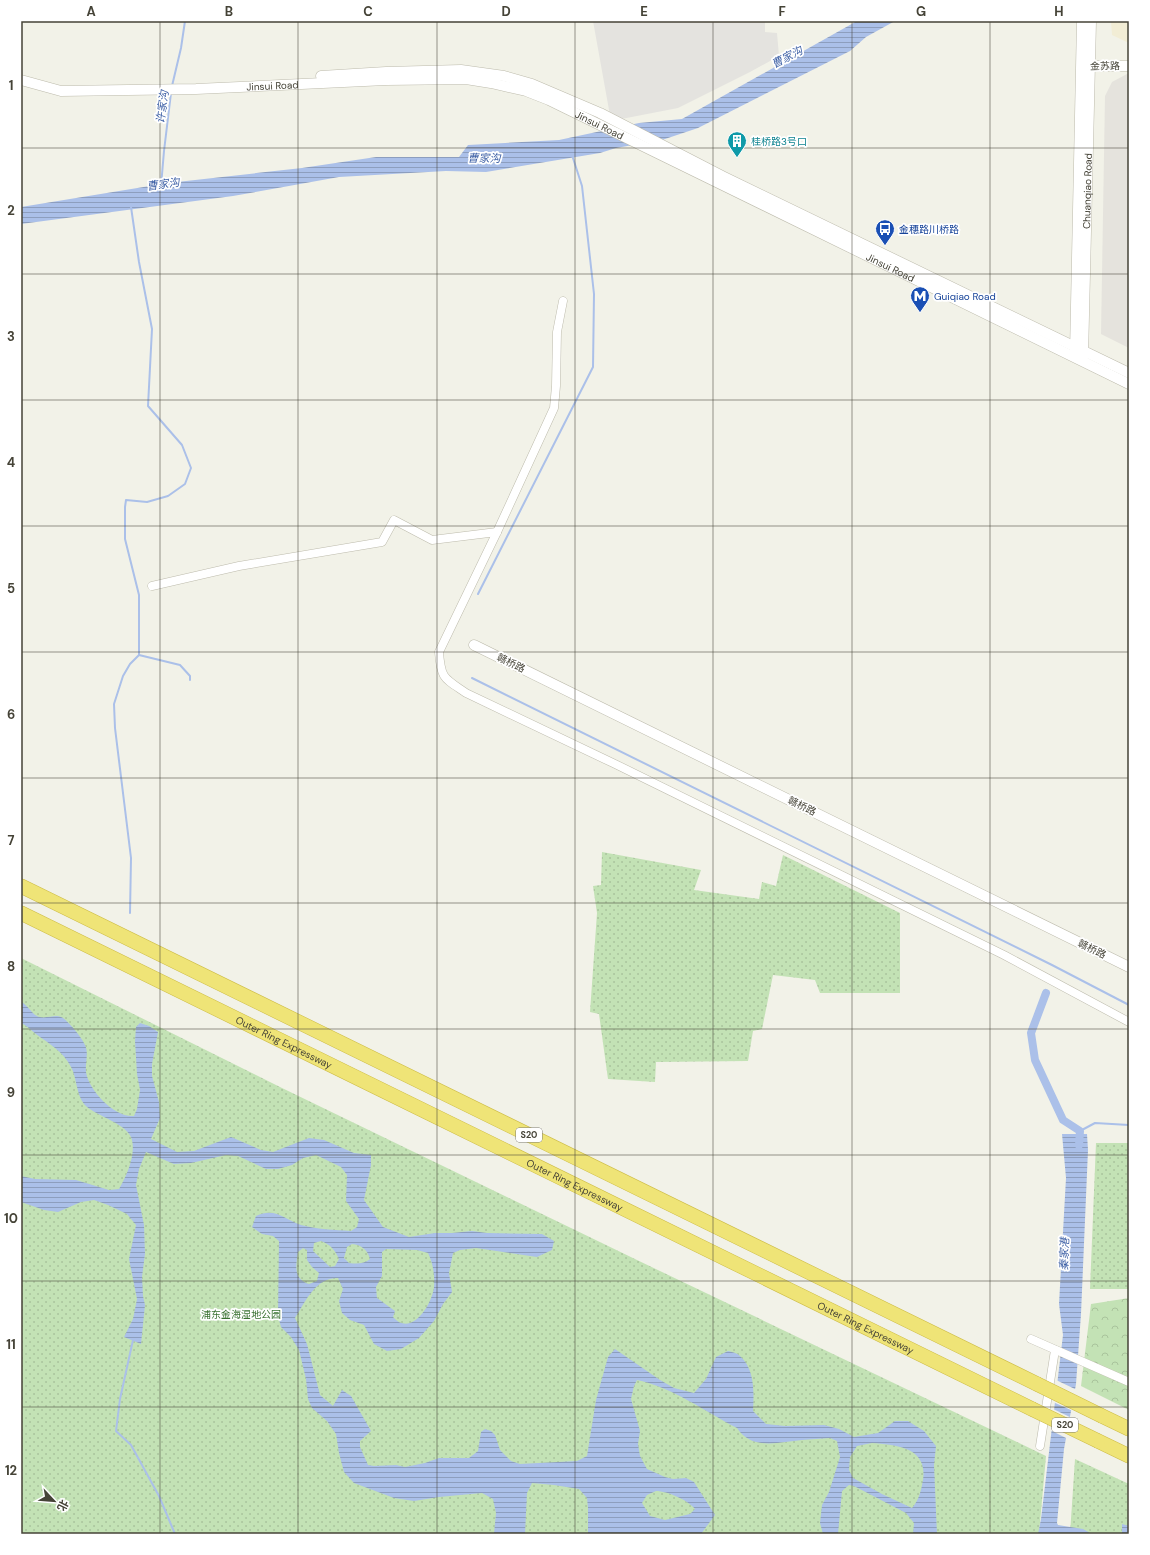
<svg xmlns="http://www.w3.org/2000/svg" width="1150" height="1555" font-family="'DM Sans','Noto Sans SC',sans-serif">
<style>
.commercial{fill:#f2edd5}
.industrial{fill:#e5e3dd}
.forest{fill:url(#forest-crowns)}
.park{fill:url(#park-dots)}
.parking{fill:#e4e3df}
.water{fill:url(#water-rules);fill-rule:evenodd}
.pier{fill:#f2f2e8}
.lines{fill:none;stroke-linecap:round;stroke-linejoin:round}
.stream{stroke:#abc0e9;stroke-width:2}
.canal{stroke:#abc0e9;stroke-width:8}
.minor-casing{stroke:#bdbbac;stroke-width:9}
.tertiary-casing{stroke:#bdbbac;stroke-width:11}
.motorway-casing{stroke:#cdbc47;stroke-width:15}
.minor{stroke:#fff;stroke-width:8}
.tertiary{stroke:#fff;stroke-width:10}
.motorway{stroke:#efe477;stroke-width:14}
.motorway-bridge-casing{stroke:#cdbc47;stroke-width:15;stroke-linecap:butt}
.motorway-bridge{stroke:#efe477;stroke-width:14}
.grid{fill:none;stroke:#454337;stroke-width:1;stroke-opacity:0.55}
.labels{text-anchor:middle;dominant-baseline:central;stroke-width:3.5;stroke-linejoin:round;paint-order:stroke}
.shield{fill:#fff;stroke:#7d7b73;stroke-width:1}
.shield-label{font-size:9px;font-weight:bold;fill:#454337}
.street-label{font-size:10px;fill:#454337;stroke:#fff}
.culture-label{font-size:10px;fill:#0d838f;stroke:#fff;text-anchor:start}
.transit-label{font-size:10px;fill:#164399;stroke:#fff;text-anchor:start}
.park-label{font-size:10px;fill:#397131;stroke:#fff}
.water-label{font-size:11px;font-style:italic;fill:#3c5fa5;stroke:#fff}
.neatline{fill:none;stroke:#454337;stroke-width:1.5}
.grid-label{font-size:13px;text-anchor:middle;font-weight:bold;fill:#454337}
</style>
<defs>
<pattern id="forest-crowns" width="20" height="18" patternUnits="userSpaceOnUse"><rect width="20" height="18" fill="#c3e2b5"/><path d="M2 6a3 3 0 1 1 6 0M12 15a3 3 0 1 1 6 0" fill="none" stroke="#a9c39c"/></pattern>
<pattern id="park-dots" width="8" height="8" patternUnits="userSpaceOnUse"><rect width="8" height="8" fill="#c3e2b5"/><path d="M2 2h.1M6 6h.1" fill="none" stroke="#a9c39c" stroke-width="1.8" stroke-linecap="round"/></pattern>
<pattern id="water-rules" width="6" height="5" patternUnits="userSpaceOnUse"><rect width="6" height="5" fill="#abc0e9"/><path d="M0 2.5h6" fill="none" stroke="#8d9ebe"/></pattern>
</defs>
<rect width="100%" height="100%" fill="#f2f2e8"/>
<path class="commercial" d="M1111,21H1129V43L1112,35Z"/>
<path class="industrial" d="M1127,74H1129V348L1101,334L1105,96L1112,82Z"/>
<path class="forest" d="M1129,1298V1410L1081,1386L1091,1304Z"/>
<g class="park">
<path d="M602,852L701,870L694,890L759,899L762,882L776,886L783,855L900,913V993H820L815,980L773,975L762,1029L753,1031L748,1061L656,1062L655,1082L608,1079L599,1014L590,1012L597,913L593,886L601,885Z"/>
<path d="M21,958L282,1088L637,1260L1046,1456L1039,1534H21Z"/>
<path d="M1096,1143H1129V1289H1090Z"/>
<path d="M1075,1459L1129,1484V1534H1070Z"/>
</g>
<path class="parking" d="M593,21H765V32L777,33L779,56L750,72L678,108L611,121Z"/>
<g class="water">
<path d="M857,21H895L866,37L850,51L698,128L662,140L616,148L600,153L486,172L446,171L339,177L233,196L21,224V207L168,183L302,168L376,157H459L468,145L559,140L639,123L682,119Z"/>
<path d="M21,1002C28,1005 31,1013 37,1016C44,1020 55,1014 61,1017C67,1019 83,1039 85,1045C89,1053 85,1063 86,1072C89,1091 115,1118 134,1116L137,1109L140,1090L137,1074L135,1041L136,1027L140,1023L149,1026L158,1032L152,1064V1076L159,1102L160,1118L151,1139L177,1152L194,1151L231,1137L261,1150L273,1152L309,1138L324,1140L354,1153L371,1155V1165L364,1200L383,1227L409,1237L435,1233H452L472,1231L487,1233L542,1234L554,1241L552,1250L537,1257L476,1248L460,1250L453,1253L449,1273L452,1292L443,1304L434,1321L419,1338L401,1349L387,1351L374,1344L364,1325L350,1320L342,1313L339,1301L343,1289L338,1278C315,1278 306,1301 295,1318L307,1344L320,1395L333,1406L342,1390L351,1396L371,1431L360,1441V1447L368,1465L374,1466L396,1465L405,1467L425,1463L439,1458H469L478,1451L481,1432L485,1429L491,1431L495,1435L500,1450L511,1461L520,1464L577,1461L587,1456L596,1400L608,1357L615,1349L660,1380L674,1388L694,1393L706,1379L716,1357L728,1351C732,1352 737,1353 740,1356C755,1369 754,1393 753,1411L766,1424L785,1426L824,1425L839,1429L854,1437L878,1433L895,1421H908L924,1431L936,1446L934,1465L937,1534H913L914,1523L906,1513L854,1486L849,1485L842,1491L838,1534H823L820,1523L822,1505L829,1492L840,1457L837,1441L830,1438C821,1439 811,1439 802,1440C779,1442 752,1451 737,1428C706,1412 672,1387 637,1380L634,1386L631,1399L640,1431L638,1444L640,1456L647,1469L665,1477L673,1479L686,1478L694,1482L715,1515L701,1534H588V1508L587,1498L579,1489L554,1485L532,1483L527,1493L525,1534H494L496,1513L493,1499L482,1493L439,1497L414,1501L394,1498L354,1483L344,1472L339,1453L336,1434L327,1421L312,1408L308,1399L306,1379L299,1350L291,1337L281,1327L278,1316L279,1241L273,1236L262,1234L252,1227L256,1216C275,1207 284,1219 301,1225C315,1229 336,1230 351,1231L357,1227L359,1219L346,1201L347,1175L341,1167L316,1155L303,1158L292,1165L278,1169H266L238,1156L226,1155L191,1163L174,1164L146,1152L139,1169L136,1185L144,1225L145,1254L142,1277L143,1296L145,1305L141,1344L124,1337L133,1319L137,1299L129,1259L136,1225L127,1214L108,1205L94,1200L81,1202L58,1212L44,1210L21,1202V1176L35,1179L76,1180L109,1190L119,1189C127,1175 137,1153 131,1137C124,1122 93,1115 84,1104C76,1094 77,1078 71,1067C64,1052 48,1043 36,1034C31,1030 26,1025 21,1023ZM321,1241C331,1245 335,1250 339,1259L335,1266L330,1267L313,1251L314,1243ZM352,1244C361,1245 367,1249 370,1259C364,1264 357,1264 349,1263L344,1258L347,1247ZM303,1248L307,1250V1260L312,1267L319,1273L317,1281L309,1284C293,1279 296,1266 298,1252ZM386,1249L417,1250L428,1253C433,1263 435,1276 434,1287C432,1305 411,1338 393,1317L395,1311L377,1298L376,1287L382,1276V1252ZM872,1443C896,1445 928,1447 923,1480C921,1491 919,1500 912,1508L882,1494L853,1478L849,1470L850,1457L857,1446ZM656,1491C667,1491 688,1500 695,1509L690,1514L665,1520L650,1516L642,1503L647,1495Z"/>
<path d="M1062,1134H1087L1088,1150L1081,1314L1076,1384L1064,1449L1057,1523L1058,1525L1083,1529L1092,1534H1038L1041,1519L1063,1335L1059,1304L1066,1178Z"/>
<path d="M1122,1524L1129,1526V1534H1122Z"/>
</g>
<g class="pier">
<path d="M1056,1380L1077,1390L1073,1411L1053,1402Z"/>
<path d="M1053,1409L1072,1418L1068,1439L1050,1430Z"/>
</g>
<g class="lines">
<g class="stream">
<path d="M172,86L181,48L185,21"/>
<path d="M161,186L164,151L171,93"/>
<path d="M131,207L139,262L152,329L148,406L182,445L191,468L185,484L168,496L147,502L126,500L125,507V539L139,595V655L180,665L190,676V680"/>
<path d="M478,594L593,367L594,294L582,186L572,155"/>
<path d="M472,678L1052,965L1129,1005"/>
<path d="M130,913L131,858L115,728L114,704L123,676L130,664L139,655"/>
<path d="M1080,1131L1095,1123L1129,1125"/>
<path d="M133,1340L120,1399L116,1431L131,1445L159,1496L175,1534"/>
</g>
<path class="canal" d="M1046,993L1031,1033L1035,1060L1063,1120L1080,1131L1079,1145"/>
<defs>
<g id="minor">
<path d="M563,301L557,332L556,386L554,408L497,532L439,652C441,679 444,678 466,693L613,763L1004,955L1129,1022"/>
<path d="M152,586L239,566L382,542L394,520L432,540L497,532"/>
<path d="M1031,1339L1129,1382"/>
<path d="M1040,1446L1055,1350"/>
</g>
<g id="tertiary">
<path d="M1085,66H1129"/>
<path d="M321,76L386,72L461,70L504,76L532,84L600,113L722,176L1129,373"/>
<path id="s1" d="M21,80L61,91L196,89L386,80L466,79L491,83L526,91L549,100L1129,384"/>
<path d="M1075,353L1082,21"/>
<path id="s2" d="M1083,357L1091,21"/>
<path d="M474,645L1129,967"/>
</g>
<g id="motorway">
<path d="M21,886L1037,1384"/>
<path id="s3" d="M21,913L1032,1409"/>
<path d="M1102,1416L1129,1429"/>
<path d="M1098,1441L1129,1456"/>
</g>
</defs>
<use href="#minor" class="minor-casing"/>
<use href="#tertiary" class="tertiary-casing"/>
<use href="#motorway" class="motorway-casing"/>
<use href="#minor" class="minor"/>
<use href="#tertiary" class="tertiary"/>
<use href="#motorway" class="motorway"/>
<defs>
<g id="motorway-bridge">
<path d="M1037,1384L1102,1416"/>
<path d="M1032,1409L1098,1441"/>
</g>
</defs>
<use href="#motorway-bridge" class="motorway-bridge-casing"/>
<use href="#motorway-bridge" class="motorway-bridge"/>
</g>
<path class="grid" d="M160,21V1534M298,21V1534M437,21V1534M575,21V1534M713,21V1534M852,21V1534M990,21V1534M21,148H1129M21,274H1129M21,400H1129M21,526H1129M21,652H1129M21,778H1129M21,903H1129M21,1029H1129M21,1155H1129M21,1281H1129M21,1407H1129"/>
<defs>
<symbol id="building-pin" viewBox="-11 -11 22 30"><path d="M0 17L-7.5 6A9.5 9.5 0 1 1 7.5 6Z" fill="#0f9aa8" stroke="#fff"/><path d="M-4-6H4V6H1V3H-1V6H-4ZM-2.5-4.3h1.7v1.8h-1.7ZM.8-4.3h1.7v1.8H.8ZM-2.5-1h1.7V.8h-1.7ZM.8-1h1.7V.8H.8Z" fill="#fff"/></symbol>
<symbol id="bus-pin" viewBox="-11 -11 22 30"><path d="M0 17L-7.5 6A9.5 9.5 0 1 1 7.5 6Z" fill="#1a4fb4" stroke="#fff"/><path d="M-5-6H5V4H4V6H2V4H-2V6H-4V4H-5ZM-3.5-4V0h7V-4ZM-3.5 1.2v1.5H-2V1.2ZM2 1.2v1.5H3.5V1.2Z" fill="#fff"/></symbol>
<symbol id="metro-pin" viewBox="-11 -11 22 30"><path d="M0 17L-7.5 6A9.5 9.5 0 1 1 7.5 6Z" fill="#1a4fb4" stroke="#fff"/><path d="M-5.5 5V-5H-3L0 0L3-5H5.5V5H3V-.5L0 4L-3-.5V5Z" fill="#fff"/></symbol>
</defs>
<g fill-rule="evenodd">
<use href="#building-pin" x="726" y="130" width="22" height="30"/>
<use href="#bus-pin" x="874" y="218" width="22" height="30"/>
<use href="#metro-pin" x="909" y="285" width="22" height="30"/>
</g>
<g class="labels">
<g class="shield">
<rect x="516" y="1128" width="26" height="14" rx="3"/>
<rect x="1052" y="1418" width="26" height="14" rx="3"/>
</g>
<g class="shield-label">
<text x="529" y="1135">S20</text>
<text x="1065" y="1425">S20</text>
</g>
<g class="street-label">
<text transform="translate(1105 66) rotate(-1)">金苏路</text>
<text stroke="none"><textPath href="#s1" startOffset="253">Jinsui Road</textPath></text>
<text stroke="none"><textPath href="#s1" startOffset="589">Jinsui Road</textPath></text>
<text stroke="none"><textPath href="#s2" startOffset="166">Chuanqiao Road</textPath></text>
<text stroke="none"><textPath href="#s1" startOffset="913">Jinsui Road</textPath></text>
<text transform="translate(511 663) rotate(26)">赣桥路</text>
<text transform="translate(802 806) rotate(26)">赣桥路</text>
<text transform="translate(1092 949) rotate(26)">赣桥路</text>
<text stroke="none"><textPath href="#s3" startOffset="293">Outer Ring Expressway</textPath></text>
<text stroke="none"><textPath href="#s3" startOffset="617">Outer Ring Expressway</textPath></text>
<text stroke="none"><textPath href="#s3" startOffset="941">Outer Ring Expressway</textPath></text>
</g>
<g class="culture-label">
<text x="751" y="141">桂桥路3号口</text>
</g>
<g class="transit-label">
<text x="899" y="229">金穗路川桥路</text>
<text x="934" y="296">Guiqiao Road</text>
</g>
<g class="park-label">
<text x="241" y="1314">浦东金海湿地公园</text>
</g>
<g class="water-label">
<text transform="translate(787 57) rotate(-28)">曹家沟</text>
<text transform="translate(162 107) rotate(-82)">许家沟</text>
<text x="484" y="158">曹家沟</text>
<text transform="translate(163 184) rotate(-8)">曹家沟</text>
<text transform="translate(1064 1254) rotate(-88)">秦家港</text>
</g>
</g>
<rect width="1150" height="1555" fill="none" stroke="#ffffff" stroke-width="44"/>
<g transform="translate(54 1501) rotate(116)" stroke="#ffffff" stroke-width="3" paint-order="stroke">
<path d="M0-3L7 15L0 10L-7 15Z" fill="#454337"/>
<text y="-6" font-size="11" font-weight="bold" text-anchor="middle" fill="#454337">北</text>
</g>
<rect x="22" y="22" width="1106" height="1511" class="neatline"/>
<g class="grid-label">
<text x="91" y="16">A</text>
<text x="229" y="16">B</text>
<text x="368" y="16">C</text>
<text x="506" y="16">D</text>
<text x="644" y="16">E</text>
<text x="782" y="16">F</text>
<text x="921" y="16">G</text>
<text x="1059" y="16">H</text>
<text x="11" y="90">1</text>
<text x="11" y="215">2</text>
<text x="11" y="341">3</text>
<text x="11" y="467">4</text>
<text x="11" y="593">5</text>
<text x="11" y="719">6</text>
<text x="11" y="845">7</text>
<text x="11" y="971">8</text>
<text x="11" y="1097">9</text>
<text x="11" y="1223">10</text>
<text x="11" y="1349">11</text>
<text x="11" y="1475">12</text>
</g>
</svg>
